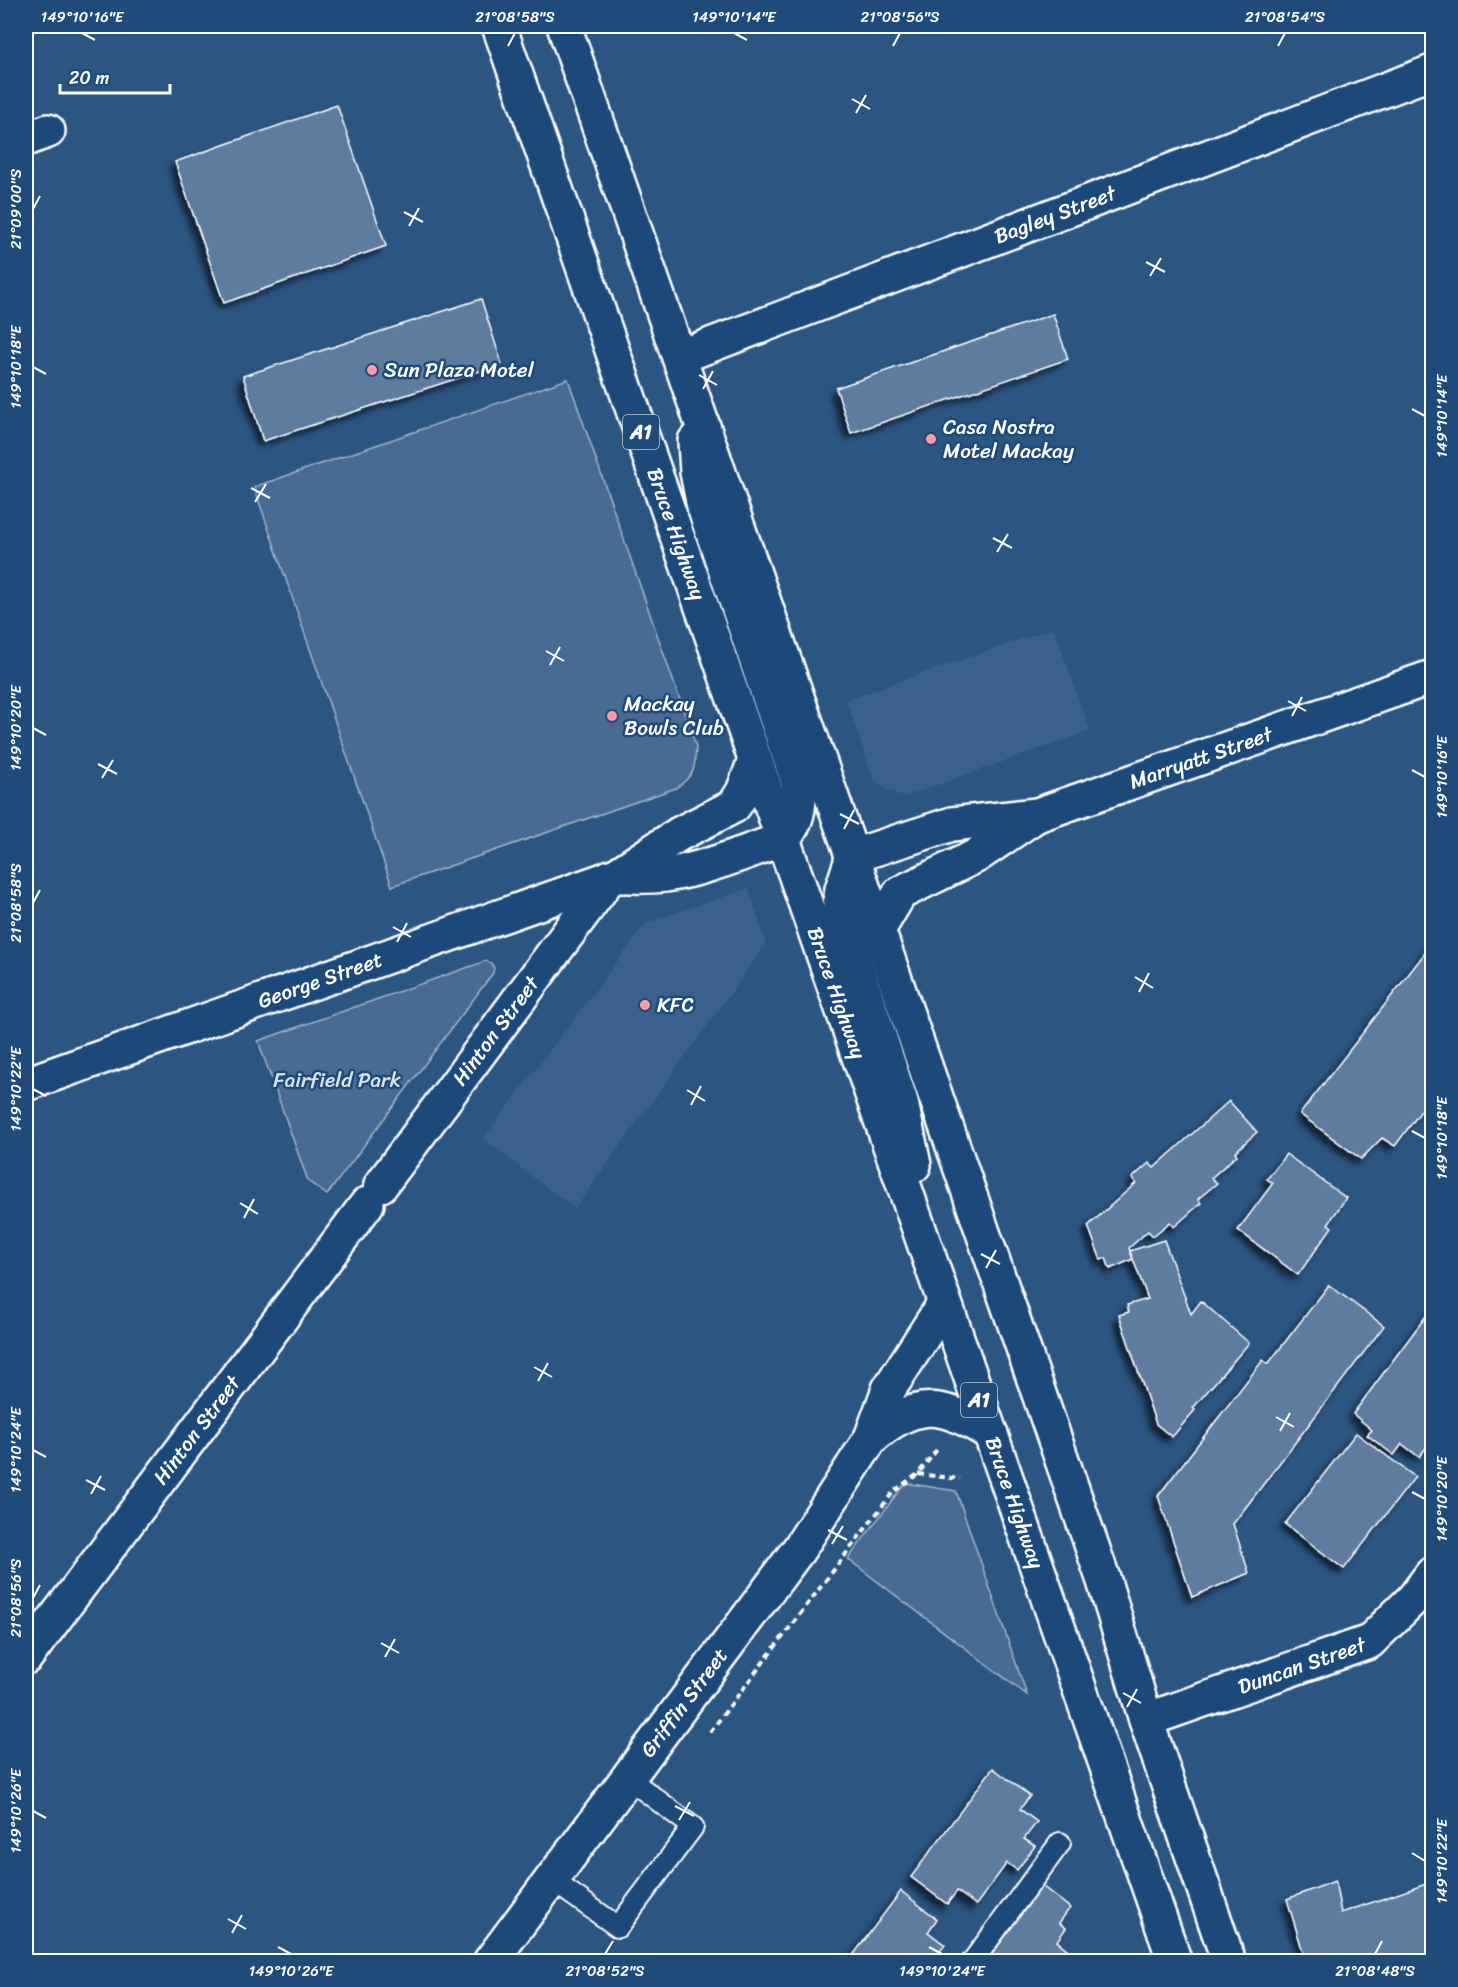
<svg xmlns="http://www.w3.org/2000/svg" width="1458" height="1987" font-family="Sriracha,sans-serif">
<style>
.built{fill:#3b618b}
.green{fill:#486b92;stroke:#a4b5c8;stroke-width:1.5}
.building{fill:#5e7c9f;stroke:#fff;stroke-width:1.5;filter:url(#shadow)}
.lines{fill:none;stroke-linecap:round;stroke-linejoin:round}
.lane-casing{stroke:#fff;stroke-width:24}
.street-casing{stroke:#fff;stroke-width:38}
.secondary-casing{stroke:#fff;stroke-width:38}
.highway-casing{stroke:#fff;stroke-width:38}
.path{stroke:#fff;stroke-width:4;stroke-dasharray:6 4.5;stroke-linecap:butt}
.lane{stroke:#1f4a7a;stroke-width:20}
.street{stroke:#1f4a7a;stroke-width:33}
.secondary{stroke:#1f4a7a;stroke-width:33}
.highway{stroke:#1f4a7a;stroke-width:33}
.ticks{fill:none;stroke:#fff;stroke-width:2}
.poi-dot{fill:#ff9aa2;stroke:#1f4a7a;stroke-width:2}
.labels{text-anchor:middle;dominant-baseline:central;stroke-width:5;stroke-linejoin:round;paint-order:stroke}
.shield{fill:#1f4a7a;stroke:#bcc9d7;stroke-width:1.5}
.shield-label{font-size:20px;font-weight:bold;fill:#fff}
.street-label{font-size:21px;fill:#fff;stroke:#1f4a7a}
.poi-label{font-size:21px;fill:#fff;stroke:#1f4a7a;text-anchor:start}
.park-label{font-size:21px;fill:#dae1e9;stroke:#1f4a7a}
.neatline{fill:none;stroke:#fff;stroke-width:2}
.ticks-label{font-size:15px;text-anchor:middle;fill:#fff}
</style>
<defs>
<filter id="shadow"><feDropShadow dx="-5.5" dy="5.5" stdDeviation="3" flood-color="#0009"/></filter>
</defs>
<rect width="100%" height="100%" fill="#2c5582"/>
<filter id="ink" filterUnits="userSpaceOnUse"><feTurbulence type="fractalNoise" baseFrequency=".0167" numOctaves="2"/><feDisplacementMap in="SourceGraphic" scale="12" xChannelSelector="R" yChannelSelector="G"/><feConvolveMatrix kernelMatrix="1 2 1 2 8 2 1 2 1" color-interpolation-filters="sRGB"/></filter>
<g filter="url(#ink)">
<g class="built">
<path d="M1054,628L1090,731L903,797L875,783L846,700Z"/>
<path d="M749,888L766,944L575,1209L483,1139L646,923Z"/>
</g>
<g class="green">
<path d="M568,379L696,746C695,769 695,775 676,788L392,886L254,487Z"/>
<path d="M486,961L491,963L494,968L493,973L327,1195L308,1181L258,1041Z"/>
<path d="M905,1483L956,1491L1027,1695L848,1559Z"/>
</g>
<g class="building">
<path d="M337,105L386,246L224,303L175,162Z"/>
<path d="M481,299L502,364L263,441L243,376Z"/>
<path d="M1053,314L1068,359L851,433L836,388Z"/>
<path d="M1432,944V1096L1395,1146L1382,1138L1361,1159L1300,1114Z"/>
<path d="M1229,1101L1257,1132L1235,1152L1237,1155L1211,1178L1217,1183L1198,1199L1201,1203L1174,1227L1170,1222L1153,1236L1148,1231L1129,1248L1133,1259L1110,1269L1106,1258L1101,1260L1088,1226L1136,1183L1132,1178L1149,1163L1154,1168Z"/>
<path d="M1286,1154L1346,1198L1328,1224L1332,1227L1298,1275L1238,1230L1273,1183L1267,1179Z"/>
<path d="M1164,1240L1191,1314L1201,1301L1249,1343L1193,1408L1195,1410L1172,1437L1156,1424L1119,1315L1129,1312L1127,1305L1148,1299L1130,1251Z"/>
<path d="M1329,1285L1384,1326L1233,1524L1249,1573L1192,1597L1158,1496L1263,1360L1268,1364Z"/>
<path d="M1432,1308V1440L1419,1457L1402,1444L1394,1455L1367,1435L1372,1430L1353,1414Z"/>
<path d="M1356,1433L1415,1477L1344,1569L1285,1524Z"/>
<path d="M993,1768L1030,1796L1020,1809L1037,1822L1024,1839L1035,1846L1017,1870L1007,1863L976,1905L957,1891L947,1904L911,1877Z"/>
<path d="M1335,1881L1341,1913L1432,1882V1962H1306L1287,1899Z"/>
<path d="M1042,1886L1070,1908L1059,1923L1066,1928L1057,1941L1074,1955L1069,1962H986Z"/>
<path d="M901,1891L937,1919L928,1932L945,1945L932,1962H848Z"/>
</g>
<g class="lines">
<defs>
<g id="lane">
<path d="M552,1880L618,1927L693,1827L628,1778"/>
<path d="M972,1962L1060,1843"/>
</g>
<g id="street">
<path d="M26,139L48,131"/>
<path id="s1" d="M679,357L1432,72"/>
<path id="s2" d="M853,856L952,824L1037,815L1432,677"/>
<path d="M878,930L900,893L976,856L1035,816"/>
<path id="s3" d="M381,1185L610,877"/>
<path d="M871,1438C916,1399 942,1402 991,1434"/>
<path id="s4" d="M26,1657L367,1204"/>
<path id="s5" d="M1146,1720L1369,1642L1414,1598L1432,1574"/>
<path id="s6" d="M490,1962L799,1549L871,1438L889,1389L944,1304"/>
</g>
<g id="secondary">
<path d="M615,876C632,876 649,877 666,875C706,869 745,852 783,839"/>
<path id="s7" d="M26,1084L615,876L679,834L734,806L743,792L755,760"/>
</g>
<g id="highway">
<path id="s8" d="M499,26L1175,1962"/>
<path d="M564,26L1104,1581L1146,1720L1229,1962"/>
<path d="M695,441L697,472L704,507L798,782C801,803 798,823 783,839"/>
<path d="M853,856L842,889L839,915L901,1102L914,1165"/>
</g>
</defs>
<use href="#lane" class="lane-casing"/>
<use href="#street" class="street-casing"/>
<use href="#secondary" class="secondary-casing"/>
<use href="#highway" class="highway-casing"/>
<g class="path">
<path d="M918,1474L960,1479"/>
<path d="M710,1732L894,1491L918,1474L939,1447"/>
</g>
<use href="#lane" class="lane"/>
<use href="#street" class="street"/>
<use href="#secondary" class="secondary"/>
<use href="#highway" class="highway"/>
</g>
</g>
<path class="ticks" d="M82,33L95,40M734,33L747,40M508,46L515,33M893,46L900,33M1278,46L1285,33M852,99L870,109M856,113L866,95M33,209L40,196M404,212L423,222M409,226L419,208M1146,262L1165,272M1150,276L1161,258M33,367L46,374M699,375L717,385M703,389L713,371M1412,409L1425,416M251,488L270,498M255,502L266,484M993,538L1012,548M997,552L1008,534M546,651L564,661M550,665L560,647M1288,701L1306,711M1292,716L1302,697M33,728L46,735M98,764L117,774M1412,770L1425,777M102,778L113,760M840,814L859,824M844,829L854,810M33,903L40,890M393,927L411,937M397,942L407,923M1135,977L1153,988M1139,992L1149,973M33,1089L46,1096M687,1090L705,1101M691,1105L701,1086M1412,1131L1425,1138M240,1203L258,1214M244,1218L254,1199M981,1254L1000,1264M986,1268L996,1250M534,1367L552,1377M538,1381L548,1363M1276,1417L1294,1427M1280,1431L1290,1413M33,1450L46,1457M86,1480L105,1490M1412,1492L1425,1499M91,1494L101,1476M828,1530L847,1540M832,1544L843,1526M33,1598L40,1585M381,1643L399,1653M385,1657L395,1639M1123,1693L1141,1703M1127,1707L1137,1689M675,1806L694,1816M33,1811L46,1818M679,1820L690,1802M1412,1853L1425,1861M228,1919L246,1929M232,1933L242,1915M278,1947L291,1954M929,1947L942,1954M605,1954L613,1941M1375,1954L1382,1941"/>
<g class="poi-dot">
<circle cx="372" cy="370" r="6"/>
<circle cx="931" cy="439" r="6"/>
<circle cx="612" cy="716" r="6"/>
<circle cx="645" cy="1005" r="6"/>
</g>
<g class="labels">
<g class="shield">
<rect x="623" y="415" width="36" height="34" rx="4.5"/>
<rect x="961" y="1383" width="36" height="34" rx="4.5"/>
</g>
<g class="shield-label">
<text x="641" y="432">A1</text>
<text x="979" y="1400">A1</text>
</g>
<g class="street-label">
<text stroke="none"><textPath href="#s1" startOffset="402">Bagley Street</textPath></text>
<text stroke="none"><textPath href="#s8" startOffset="538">Bruce Highway</textPath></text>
<text stroke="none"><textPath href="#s2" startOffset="363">Marryatt Street</textPath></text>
<text stroke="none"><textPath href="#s7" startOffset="312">George Street</textPath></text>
<text stroke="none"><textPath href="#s8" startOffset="1024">Bruce Highway</textPath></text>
<text stroke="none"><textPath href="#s3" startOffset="192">Hinton Street</textPath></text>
<text stroke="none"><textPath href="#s4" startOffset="284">Hinton Street</textPath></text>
<text stroke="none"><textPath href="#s8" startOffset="1564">Bruce Highway</textPath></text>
<text stroke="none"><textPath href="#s5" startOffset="165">Duncan Street</textPath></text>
<text stroke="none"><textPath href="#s6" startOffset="324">Griffin Street</textPath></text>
</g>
<g class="poi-label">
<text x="384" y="370">Sun Plaza Motel</text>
<text x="943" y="427">Casa Nostra<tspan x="943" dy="24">Motel Mackay</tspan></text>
<text x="624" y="704">Mackay<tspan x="624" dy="24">Bowls Club</tspan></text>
<text x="657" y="1005">KFC</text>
</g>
<g class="park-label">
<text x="337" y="1080">Fairfield Park</text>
</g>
</g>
<rect width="1458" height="1987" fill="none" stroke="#1f4a7a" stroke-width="66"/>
<path d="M60 84v9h110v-9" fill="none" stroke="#ffffff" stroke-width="3"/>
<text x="69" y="84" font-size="18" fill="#ffffff" stroke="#1f4a7a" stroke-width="4.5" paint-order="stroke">20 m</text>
<rect x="33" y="33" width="1392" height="1921" class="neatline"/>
<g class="ticks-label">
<text x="82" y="22">149°10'16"E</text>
<text x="515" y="22">21°08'58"S</text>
<text x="734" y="22">149°10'14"E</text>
<text x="900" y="22">21°08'56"S</text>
<text x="1285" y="22">21°08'54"S</text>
<text transform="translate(16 209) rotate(-90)" y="5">21°09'00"S</text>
<text transform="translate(16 367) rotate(-90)" y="5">149°10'18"E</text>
<text transform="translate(1442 416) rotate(-90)" y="5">149°10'14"E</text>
<text transform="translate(16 728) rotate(-90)" y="5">149°10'20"E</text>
<text transform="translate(1442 777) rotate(-90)" y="5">149°10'16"E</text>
<text transform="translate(16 903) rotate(-90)" y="5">21°08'58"S</text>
<text transform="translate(16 1089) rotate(-90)" y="5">149°10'22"E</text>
<text transform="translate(1442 1138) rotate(-90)" y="5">149°10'18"E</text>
<text transform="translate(16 1450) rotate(-90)" y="5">149°10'24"E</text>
<text transform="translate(1442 1499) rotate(-90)" y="5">149°10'20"E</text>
<text transform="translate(16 1598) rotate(-90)" y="5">21°08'56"S</text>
<text transform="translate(16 1811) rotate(-90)" y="5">149°10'26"E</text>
<text transform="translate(1442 1861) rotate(-90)" y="5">149°10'22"E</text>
<text x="291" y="1976">149°10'26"E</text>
<text x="605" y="1976">21°08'52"S</text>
<text x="942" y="1976">149°10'24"E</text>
<text x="1375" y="1976">21°08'48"S</text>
</g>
</svg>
